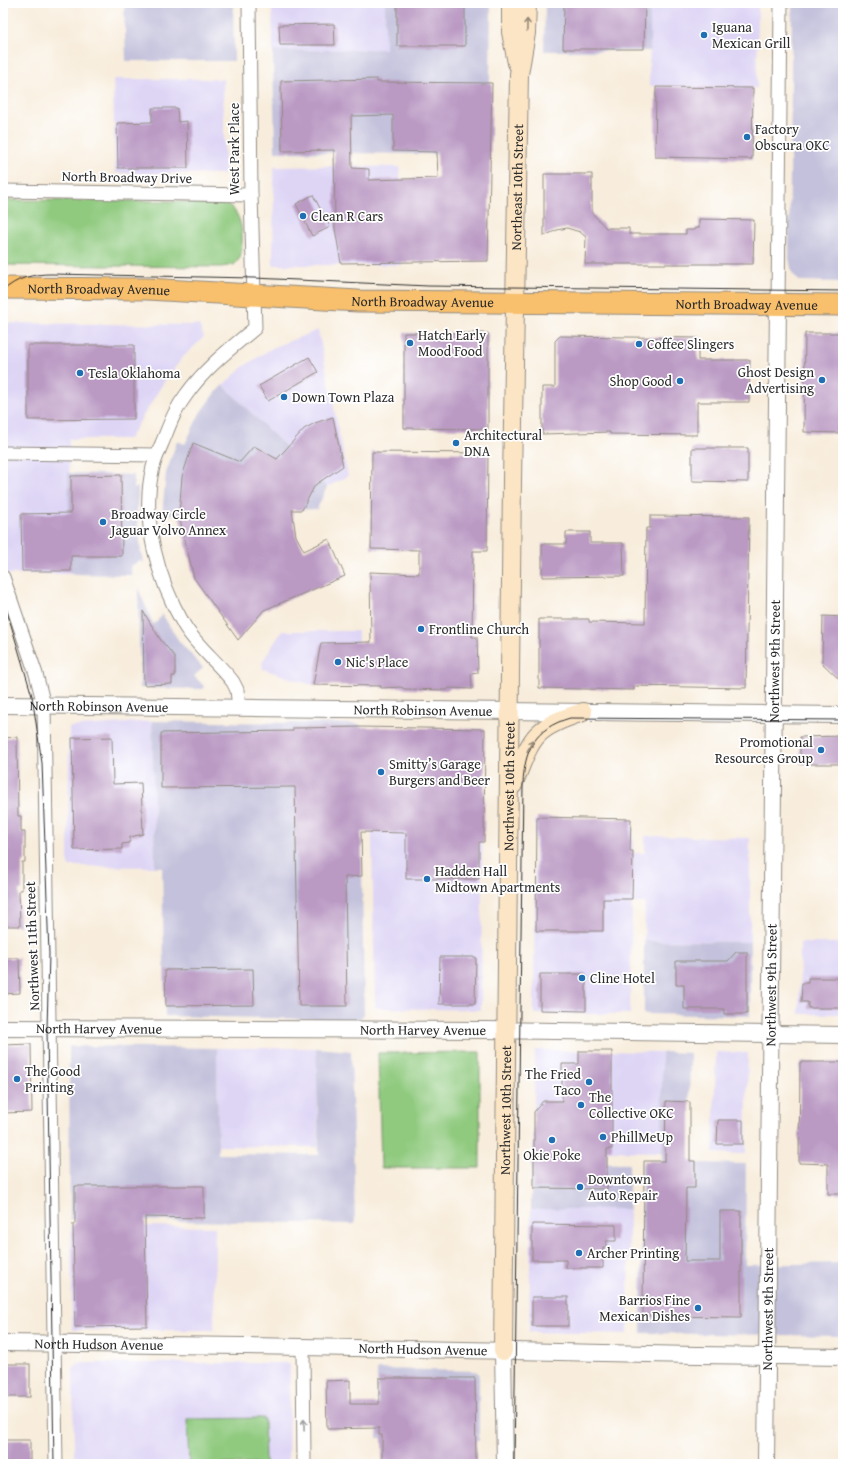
<svg xmlns="http://www.w3.org/2000/svg" width="846" height="1467" font-family="'Gentium Book Plus',serif">
<style>
.built{fill:#ded5f5}
.industrial{fill:#c3c1db}
.green{fill:#90ca7f;stroke:#5e7a55}
.building{fill:#ba99c3;fill-rule:evenodd}
.lines{fill:none;stroke-linecap:round;stroke-linejoin:round}
.minor-casing{stroke:#928c84;stroke-width:15}
.tertiary-casing{stroke:#928c84;stroke-width:18}
.secondary-casing{stroke:#928c84;stroke-width:20}
.primary-casing{stroke:#928c84;stroke-width:23}
.minor{stroke:#fff;stroke-width:13}
.tertiary{stroke:#fff;stroke-width:16}
.secondary{stroke:#fce5c4;stroke-width:18}
.primary{stroke:#f8bf6c;stroke-width:21}
.tram{stroke:#2b2b2b;stroke-width:1}
.oneway{stroke:#948878}
.oneway2{stroke:#a0a0a0}
.poi-dot{fill:#1f6fb2;stroke:#fff;stroke-width:1.5}
.labels{text-anchor:middle;dominant-baseline:central;stroke-width:3.5;stroke-linejoin:round;paint-order:stroke}
.poi-label{font-size:14px;fill:#2b2b2b;stroke:#fff;text-anchor:start}
.street-label{font-size:14px;fill:#2b2b2b;stroke:#fff}
</style>
<rect width="100%" height="100%" fill="#fff"/>
<filter id="ink" filterUnits="userSpaceOnUse"><feTurbulence type="fractalNoise" baseFrequency=".025" numOctaves="2"/><feDisplacementMap in="SourceGraphic" scale="8" xChannelSelector="R" yChannelSelector="G"/><feConvolveMatrix kernelMatrix="1 2 1 2 8 2 1 2 1" color-interpolation-filters="sRGB"/></filter>
<filter id="wash" filterUnits="userSpaceOnUse"><feTurbulence type="fractalNoise" baseFrequency=".012" numOctaves="4" result="noise"/><feDisplacementMap in="SourceGraphic" scale="16" xChannelSelector="R" yChannelSelector="G"/><feGaussianBlur stdDeviation="0.9" result="paint"/><feColorMatrix in="noise" values="0 0 0 0 0 0 0 0 0 0 0 0 0 0 0 0 0 1.4 0 .05"/><feComposite in="paint" operator="in"/></filter>
<g filter="url(#wash)">
<rect width="100%" height="100%" fill="#f8eddc"/>
<g class="built">
<path d="M272,3H385V49L273,51Z"/>
<path d="M650,3H758L757,88L649,86Z"/>
<path d="M113,79H223L225,174L115,173Z"/>
<path d="M332,166L400,167L402,265H273L274,167Z"/>
<path d="M3,323L199,325L204,337L183,357L164,382L129,439H69L70,574H3Z"/>
<path d="M318,330L348,476L327,487L223,385L243,367L272,348Z"/>
<path d="M282,631H358L359,685L308,684L263,669L262,662Z"/>
<path d="M152,721L155,867L68,866L69,727Z"/>
<path d="M370,731L483,734L481,1010L375,1008Z"/>
<path d="M535,820H633V853H645V836L750,838V942L644,941L645,903H632L630,1014H534Z"/>
<path d="M800,943H843V1014H799Z"/>
<path d="M217,1048H316L318,1147L218,1146Z"/>
<path d="M535,1050L662,1052V1152L533,1150Z"/>
<path d="M716,1052L748,1053L746,1154L713,1153Z"/>
<path d="M531,1209H629L628,1334L529,1332Z"/>
<path d="M71,1225L215,1227L214,1330H72Z"/>
<path d="M78,1363H290L288,1464H74L73,1369Z"/>
</g>
<g class="industrial">
<path d="M124,3H233L234,61H126Z"/>
<path d="M385,3H491L489,155L275,152L273,51L385,49Z"/>
<path d="M545,3H650V51H544Z"/>
<path d="M792,3H843V282L799,281L792,273L789,258Z"/>
<path d="M223,385L327,487L317,509L162,515L166,473L177,441L185,444L200,413L214,394Z"/>
<path d="M68,473L134,475V489L138,487L137,517L141,553L144,563L140,561L130,566L132,575L70,574Z"/>
<path d="M138,588L153,624L157,622L162,614L179,641L203,668L194,676L204,686L202,689L140,688Z"/>
<path d="M152,721L360,724L364,1014L359,1020L165,1016L162,867H155Z"/>
<path d="M644,941L750,942V1016L644,1014Z"/>
<path d="M69,1046L217,1048L218,1154L319,1155L316,1048L351,1051L355,1224L70,1219Z"/>
<path d="M662,1052L690,1053L688,1163L746,1164L745,1265L843,1263V1336L641,1333L642,1163H662Z"/>
<path d="M532,1162L629,1164V1209H531Z"/>
<path d="M377,1369L476,1371L479,1374V1440L377,1438Z"/>
</g>
<g class="green">
<path d="M3,200L166,201L227,204C244,214 244,241 240,258L234,265L221,267L3,265Z"/>
<path d="M480,1052V1168H381L378,1053Z"/>
<path d="M264,1418L265,1464H189L187,1419Z"/>
</g>
<g id="blocks">
<g class="building">
<rect x="397" y="3" width="68" height="43"/>
<path d="M564,3H645L644,49H563Z"/>
<path d="M334,24L335,45H280L279,25Z"/>
<path d="M377,79V82L492,83L488,261L341,263L335,229L334,150L282,151L281,81ZM393,115V151L437,152L438,178L369,180V169L352,168L351,116Z"/>
<path d="M656,87L753,88L752,159L655,157Z"/>
<path d="M152,108H177L178,122L187,121L188,168H118L117,123L152,122Z"/>
<path d="M544,174H592V213L606,228H629V234H686V230H695V228H699V219L754,220L753,264H585L586,237L580,232L567,228L557,230L544,236Z"/>
<path d="M313,195L330,227L312,236L296,204Z"/>
<path d="M404,333H488V429L404,428Z"/>
<path d="M805,333H843V427L839,426V433L804,432Z"/>
<path d="M560,336L698,338V360H750L749,402H697V435L610,434V432L542,434V387H555V341Z"/>
<path d="M28,345H134V419L28,420Z"/>
<path d="M309,357L318,372L268,401L259,386Z"/>
<path d="M333,417L343,466L315,485L302,510H292L296,536L304,551L329,539L345,576L264,610L238,640L194,578L179,515L182,477L193,443L240,462L254,446L277,459L304,429L315,423Z"/>
<path d="M692,448H748V482L692,481Z"/>
<path d="M372,452L488,453L487,551H473L472,637H477L478,673L471,674L472,689L449,688L447,690L405,689L401,687L381,688V686L313,685L321,643L371,642L370,572L419,574V550L371,549Z"/>
<path d="M121,475L122,556H71V571H22L21,514L71,513V476Z"/>
<path d="M650,516L749,517L746,688L634,686V690L539,688V619H589V622L645,623L646,528H650Z"/>
<path d="M566,532H590V543H623L624,576L542,577V544H566Z"/>
<path d="M143,611L160,639L175,657V676H172V684L144,685Z"/>
<path d="M823,616L843,617V683L822,663Z"/>
<path d="M359,727L485,729L484,842H479V879H406V833L361,832L362,876L345,877L347,1006H299L295,787L161,788V733L293,731V728Z"/>
<path d="M843,736V764H800V737Z"/>
<path d="M17,737L18,816H21V832H25V862H22V890H19L20,926H3V738Z"/>
<path d="M112,737L113,784L141,783L143,834L130,837V843L122,844V849L74,850L72,738Z"/>
<path d="M537,817L631,819L630,851H633L632,899H603V931H536Z"/>
<path d="M736,952H747V1014H724V1009H684V985H676V961H728Z"/>
<path d="M440,957H476L475,1004H439Z"/>
<path d="M3,958H19L20,993L3,994Z"/>
<path d="M253,969L254,1005L166,1006L165,970Z"/>
<path d="M540,974H586V1011L540,1010Z"/>
<path d="M808,978H843V1008H808V1002H801L802,983H808Z"/>
<path d="M31,1044L32,1112L3,1113V1045Z"/>
<path d="M579,1051H612V1149H607V1189L534,1188V1112L543,1101H562V1064H579Z"/>
<path d="M800,1062H843V1194H828V1164L799,1163Z"/>
<path d="M666,1101L690,1102V1161H695V1188H686L685,1261H720V1211H741V1317L643,1316L644,1161H665Z"/>
<path d="M718,1120H743V1144H717Z"/>
<path d="M75,1186H204V1218L145,1217L147,1326L75,1327L73,1224H75Z"/>
<path d="M532,1224L616,1225V1241H606V1247H603V1268H566V1260H532Z"/>
<rect x="532" y="1297" width="36" height="29"/>
<rect x="3" y="1364" width="27" height="33"/>
<path d="M379,1378H475L476,1464H382V1435H379V1428L327,1429L326,1381L350,1380V1404H379Z"/>
<rect x="3" y="1440" width="27" height="24"/>
</g>
</g>
</g>
<g filter="url(#ink)">
<use href="#blocks" fill-opacity="0" stroke="#928c84" stroke-width="1"/>
<g class="lines">
<defs>
<g id="minor">
<path d="M3,191L251,195"/>
<path d="M778,304L781,3"/>
<path d="M3,453L157,455"/>
<path d="M3,577L36,674L44,705L56,1464"/>
<path d="M239,708L237,690L233,682C218,662 197,647 184,625C158,580 140,519 153,467C156,456 161,446 165,436C171,421 176,408 186,395C205,368 230,349 255,328L251,195L249,3"/>
<path d="M303,1347L304,1464"/>
</g>
<g id="tertiary">
<path id="s1" d="M3,705L843,715"/>
<path id="s2" d="M3,1028L487,1030L843,1035"/>
<path id="s3" d="M3,1343C173,1345 344,1347 514,1351C624,1354 733,1356 843,1357"/>
<path d="M503,1351L505,1464"/>
<path id="s4" d="M766,1464L778,304"/>
</g>
<g id="secondary">
<path d="M511,3V32L517,63"/>
<path d="M513,785C532,737 532,728 583,712"/>
<path id="s5" d="M503,1351L512,481L519,74L526,33L527,3"/>
</g>
<g id="primary">
<path id="s6" d="M3,288L147,289L358,301L843,305"/>
</g>
</defs>
<use href="#minor" class="minor-casing"/>
<use href="#tertiary" class="tertiary-casing"/>
<use href="#secondary" class="secondary-casing"/>
<use href="#primary" class="primary-casing"/>
<use href="#minor" class="minor"/>
<use href="#tertiary" class="tertiary"/>
<use href="#secondary" class="secondary"/>
<use href="#primary" class="primary"/>
<g class="tram">
<path d="M3,291C16,278 33,274 51,274L254,278L428,286L843,291"/>
<path d="M3,598L32,696L42,763L49,954L47,1029L54,1464"/>
<path d="M514,1464L523,785C524,750 535,728 570,718L843,720"/>
</g>
</g>
<defs><path id="oneway-shaft" d="M-6 0H5M1.5-3L5.5 0L1.5 3" fill="none" stroke-width="1.6" stroke-linecap="round" stroke-linejoin="round"/></defs>
<g class="oneway">
<use href="#oneway-shaft" transform="translate(527 25) rotate(-89)"/>
<use href="#oneway-shaft" transform="translate(530 746) rotate(-62)"/>
</g>
<use class="oneway2" href="#oneway-shaft" transform="translate(304 1425) rotate(-91)"/>
</g>
<g class="poi-dot">
<circle cx="704" cy="35" r="4"/>
<circle cx="747" cy="137" r="4"/>
<circle cx="303" cy="216" r="4"/>
<circle cx="410" cy="343" r="4"/>
<circle cx="639" cy="344" r="4"/>
<circle cx="80" cy="373" r="4"/>
<circle cx="822" cy="380" r="4"/>
<circle cx="680" cy="381" r="4"/>
<circle cx="284" cy="397" r="4"/>
<circle cx="456" cy="443" r="4"/>
<circle cx="103" cy="522" r="4"/>
<circle cx="421" cy="629" r="4"/>
<circle cx="338" cy="662" r="4"/>
<circle cx="821" cy="750" r="4"/>
<circle cx="381" cy="772" r="4"/>
<circle cx="427" cy="879" r="4"/>
<circle cx="582" cy="978" r="4"/>
<circle cx="17" cy="1079" r="4"/>
<circle cx="589" cy="1082" r="4"/>
<circle cx="581" cy="1105" r="4"/>
<circle cx="603" cy="1137" r="4"/>
<circle cx="552" cy="1140" r="4"/>
<circle cx="580" cy="1187" r="4"/>
<circle cx="579" cy="1253" r="4"/>
<circle cx="698" cy="1308" r="4"/>
</g>
<g class="labels">
<g class="poi-label">
<text x="712" y="27">Iguana<tspan x="712" dy="16">Mexican Grill</tspan></text>
<text x="755" y="129">Factory<tspan x="755" dy="16">Obscura OKC</tspan></text>
<text x="311" y="216">Clean R Cars</text>
<text x="418" y="335">Hatch Early<tspan x="418" dy="16">Mood Food</tspan></text>
<text x="647" y="344">Coffee Slingers</text>
<text x="814" y="372" text-anchor="end">Ghost Design<tspan x="814" dy="16">Advertising</tspan></text>
<text x="88" y="373">Tesla Oklahoma</text>
<text x="672" y="381" text-anchor="end">Shop Good</text>
<text x="292" y="397">Down Town Plaza</text>
<text x="464" y="435">Architectural<tspan x="464" dy="16">DNA</tspan></text>
<text x="111" y="514">Broadway Circle<tspan x="111" dy="16">Jaguar Volvo Annex</tspan></text>
<text x="429" y="629">Frontline Church</text>
<text x="346" y="662">Nic's Place</text>
<text x="813" y="742" text-anchor="end">Promotional<tspan x="813" dy="16">Resources Group</tspan></text>
<text x="389" y="764">Smitty’s Garage<tspan x="389" dy="16">Burgers and Beer</tspan></text>
<text x="435" y="871">Hadden Hall<tspan x="435" dy="16">Midtown Apartments</tspan></text>
<text x="590" y="978">Cline Hotel</text>
<text x="25" y="1071">The Good<tspan x="25" dy="16">Printing</tspan></text>
<text x="581" y="1074" text-anchor="end">The Fried<tspan x="581" dy="16">Taco</tspan></text>
<text x="589" y="1097">The<tspan x="589" dy="16">Collective OKC</tspan></text>
<text x="611" y="1137">PhillMeUp</text>
<text x="552" y="1155" text-anchor="middle">Okie Poke</text>
<text x="588" y="1179">Downtown<tspan x="588" dy="16">Auto Repair</tspan></text>
<text x="587" y="1253">Archer Printing</text>
<text x="690" y="1300" text-anchor="end">Barrios Fine<tspan x="690" dy="16">Mexican Dishes</tspan></text>
</g>
<g class="street-label">
<text transform="translate(234 149) rotate(-90)">West Park Place</text>
<text transform="translate(127 177) rotate(1)">North Broadway Drive</text>
<text stroke="none"><textPath href="#s5" startOffset="1164">Northeast 10th Street</textPath></text>
<text stroke="none"><textPath href="#s6" startOffset="96">North Broadway Avenue</textPath></text>
<text stroke="none"><textPath href="#s6" startOffset="420">North Broadway Avenue</textPath></text>
<text stroke="none"><textPath href="#s6" startOffset="744">North Broadway Avenue</textPath></text>
<text stroke="none"><textPath href="#s4" startOffset="803">Northwest 9th Street</textPath></text>
<text stroke="none"><textPath href="#s1" startOffset="96">North Robinson Avenue</textPath></text>
<text stroke="none"><textPath href="#s1" startOffset="420">North Robinson Avenue</textPath></text>
<text stroke="none"><textPath href="#s5" startOffset="565">Northwest 10th Street</textPath></text>
<text transform="translate(32 946) rotate(-92)">Northwest 11th Street</text>
<text stroke="none"><textPath href="#s4" startOffset="479">Northwest 9th Street</textPath></text>
<text stroke="none"><textPath href="#s2" startOffset="96">North Harvey Avenue</textPath></text>
<text stroke="none"><textPath href="#s2" startOffset="420">North Harvey Avenue</textPath></text>
<text stroke="none"><textPath href="#s5" startOffset="241">Northwest 10th Street</textPath></text>
<text stroke="none"><textPath href="#s4" startOffset="155">Northwest 9th Street</textPath></text>
<text stroke="none"><textPath href="#s3" startOffset="96">North Hudson Avenue</textPath></text>
<text stroke="none"><textPath href="#s3" startOffset="420">North Hudson Avenue</textPath></text>
</g>
</g>
<rect width="846" height="1467" fill="none" stroke="#fff" stroke-width="16"/>
</svg>
